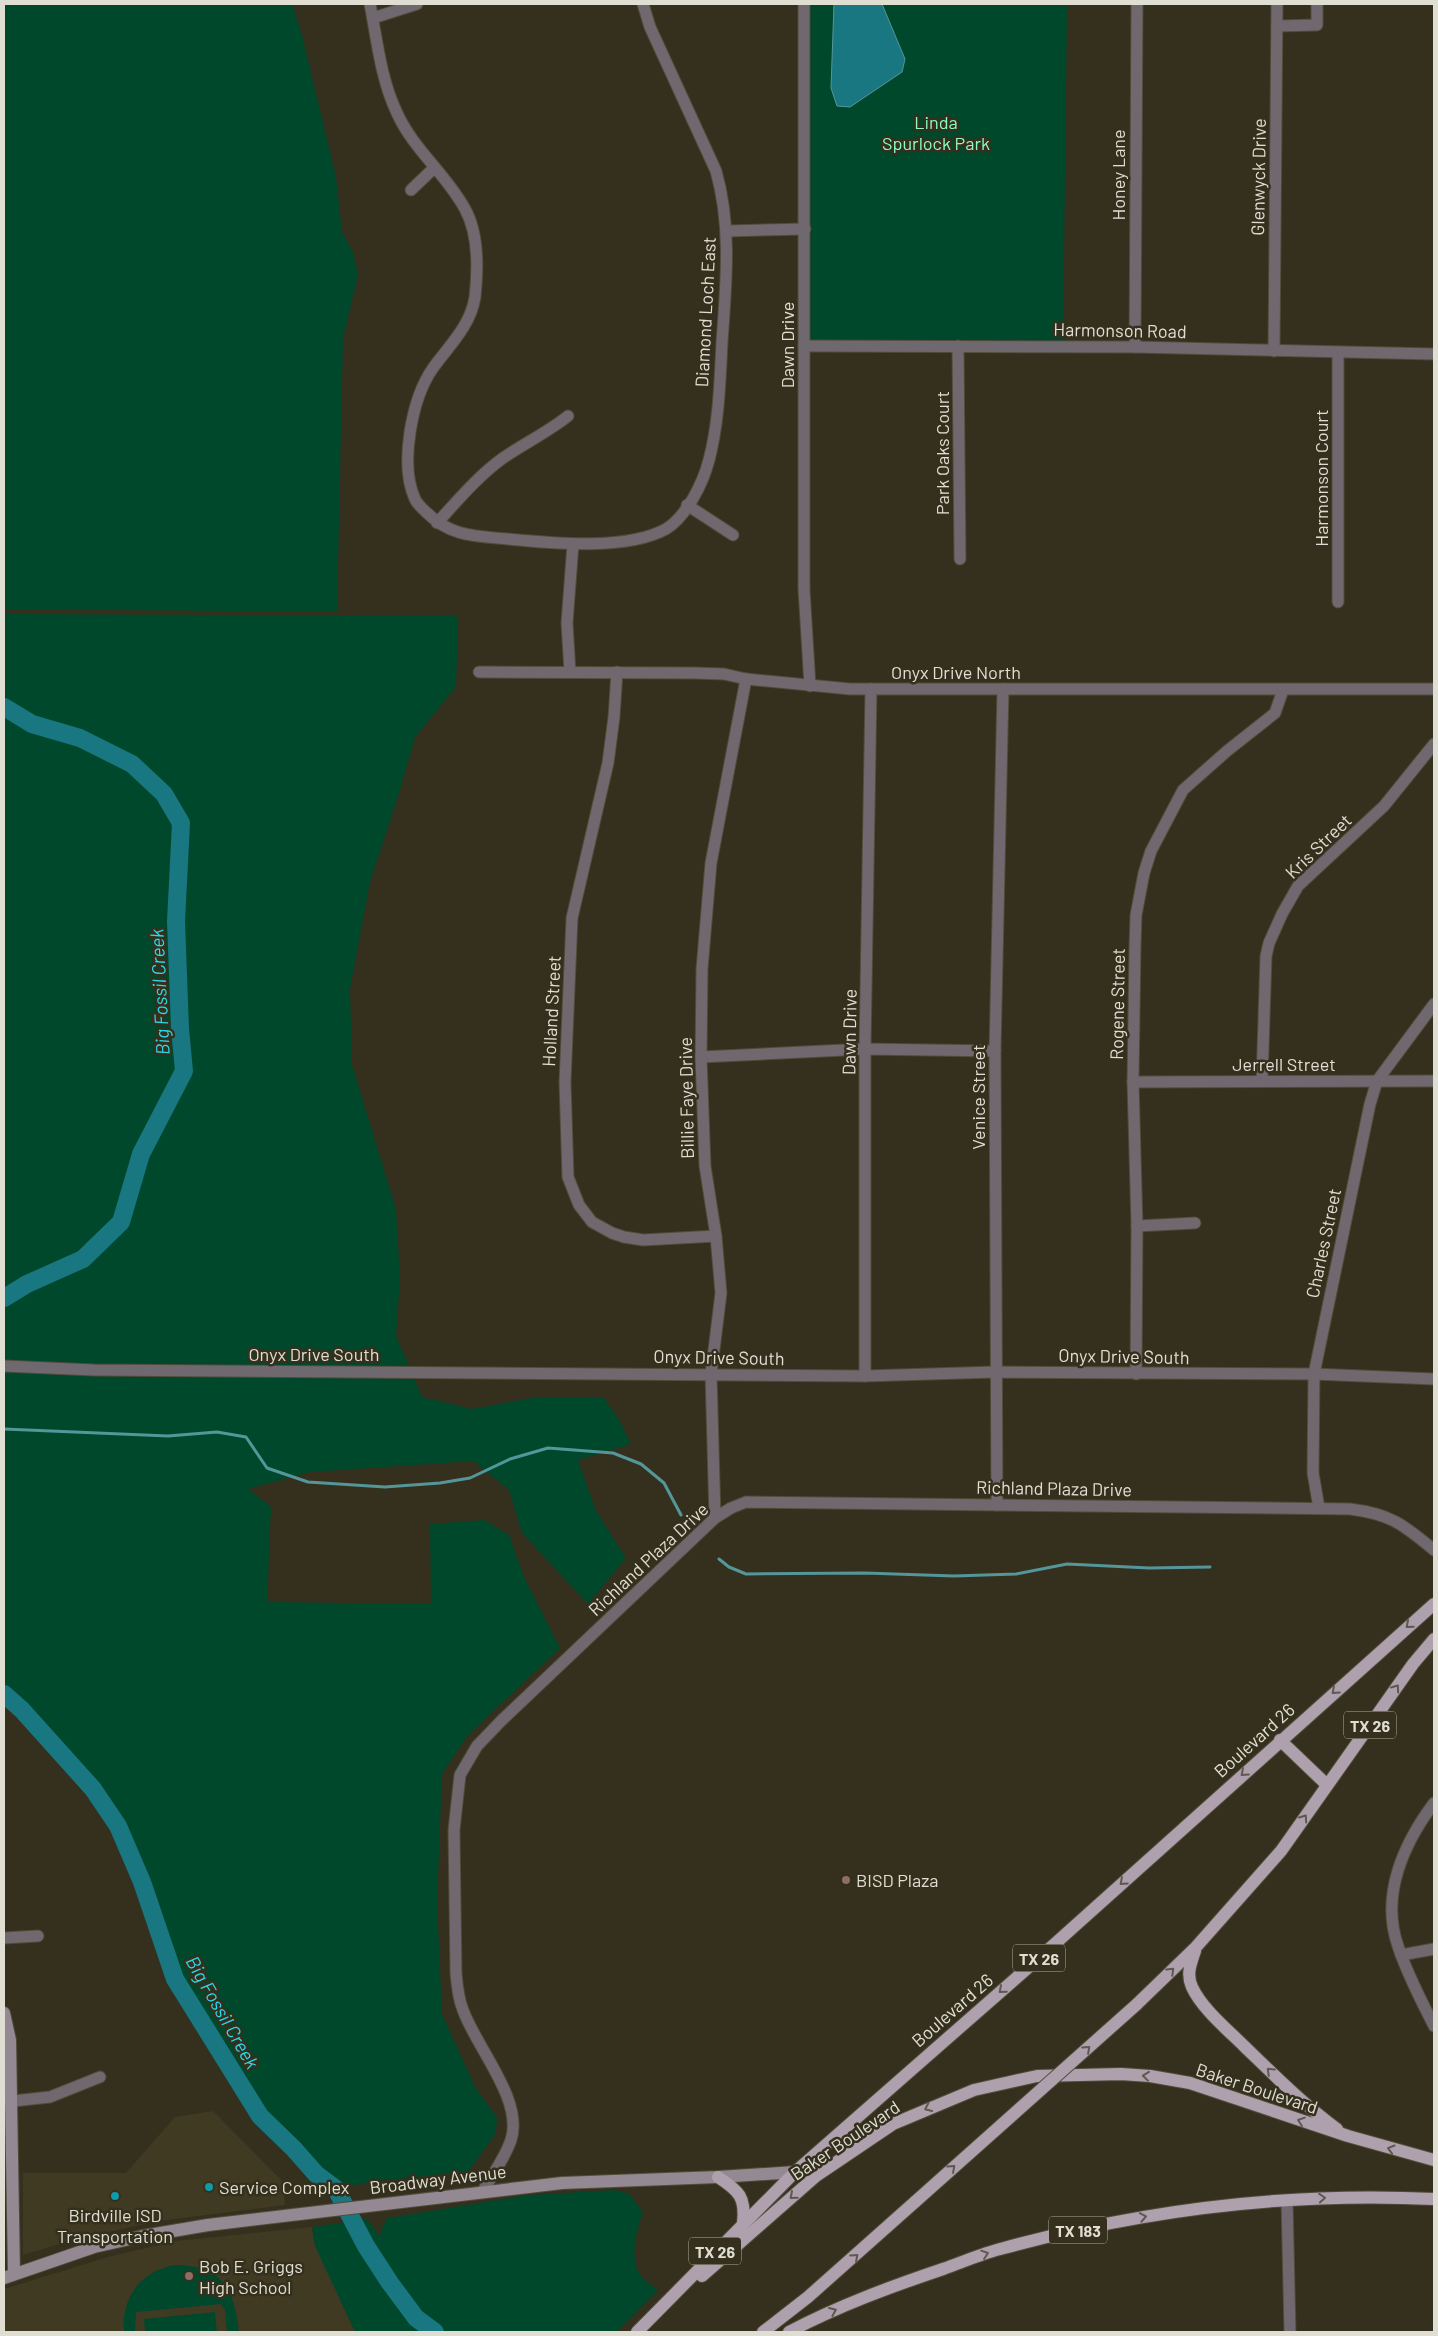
<svg xmlns="http://www.w3.org/2000/svg" width="1438" height="2336" font-family="Barlow,sans-serif">
<style>
.built{fill:#403a22}
.green{fill:#00482b}
.water{fill:#187780;stroke:#549699}
.lines{fill:none;stroke-linecap:round;stroke-linejoin:round}
.stream{stroke:#549699;stroke-width:3}
.river{stroke:#187780;stroke-width:18}
.street-casing{stroke:#504c3a;stroke-width:13}
.secondary-casing{stroke:#504c3a;stroke-width:14}
.primary-casing{stroke:#504c3a;stroke-width:14}
.street{stroke:#70686f;stroke-width:11}
.secondary{stroke:#948892;stroke-width:12}
.primary{stroke:#afa0ae;stroke-width:12}
.primary-bridge-casing{stroke:#504c3a;stroke-width:14;stroke-linecap:butt}
.primary-bridge{stroke:#afa0ae;stroke-width:12}
.oneway{stroke:#5f5750}
.education-dot{fill:#8d6e63;stroke:#34301d;stroke-width:2}
.culture-dot{fill:#0f9aa8;stroke:#34301d;stroke-width:2}
.labels{text-anchor:middle;dominant-baseline:central;stroke-width:5;stroke-linejoin:round;paint-order:stroke}
.shield{fill:#34301d;stroke:#acaa9c;stroke-width:1}
.shield-label{font-size:16px;font-weight:bold;fill:#e0ded3}
.park-label{font-size:18px;fill:#8afbc1;stroke:#34301d}
.street-label{font-size:18px;fill:#e0ded3;stroke:#34301d}
.poi-label{font-size:18px;fill:#e0ded3;stroke:#34301d;text-anchor:start}
.water-label{font-size:19px;font-style:italic;fill:#28dbec;stroke:#34301d}
</style>
<rect width="100%" height="100%" fill="#34301d"/>
<g class="built">
<path d="M213,2111L283,2182L285,2205L158,2221L73,2240L23,2255V2173H126L175,2117Z"/>
<path d="M312,2227L315,2246L376,2332H4V2289L108,2257L176,2241Z"/>
</g>
<g class="green">
<path d="M4,4H292L302,35L336,177L342,232L353,252L358,275L343,339L337,612L4,609Z"/>
<path d="M807,4H1067L1063,341L810,339Z"/>
<path d="M4,614L458,616L456,687L415,737L399,793L370,882L350,989L352,1065L396,1209L400,1279L396,1336L422,1397L472,1409L538,1397H603L618,1418L631,1444L578,1460L596,1511L626,1558L588,1604L522,1533L509,1490L473,1461L310,1472L248,1489L271,1507L267,1602L431,1604L430,1524L484,1520L509,1535L524,1577L560,1648L467,1736L442,1774L437,1902L442,2014L475,2087L497,2118L496,2133L468,2172L375,2181L336,2189L260,2116L175,1979L142,1882L118,1826L93,1789L22,1710L4,1694Z"/>
<path d="M615,2190L629,2194L643,2212C637,2229 630,2254 638,2271C641,2278 652,2285 658,2290L617,2332H355L315,2246L312,2227L367,2219L380,2236L383,2225L388,2218L528,2195Z"/>
<path d="M174,2265C222,2265 234,2288 239,2332H227L225,2310L221,2304L136,2312L135,2332H124C121,2298 140,2272 174,2265Z"/>
<path d="M215,2312L217,2332H145L144,2319Z"/>
</g>
<path class="water" d="M834,4H882L905,59L902,72L850,107L837,106L831,88Z"/>
<g class="lines">
<g class="stream">
<path d="M4,1429L168,1436L217,1432L246,1437L267,1468L308,1482L385,1487L440,1483L470,1478L510,1459L548,1448L613,1453L641,1464L664,1483L681,1515"/>
<path d="M719,1559L729,1567L746,1574L865,1573L954,1576L1016,1574L1067,1564L1149,1568L1210,1567"/>
</g>
<g class="river">
<path d="M4,707L32,724L80,738L132,764L164,794L181,823L176,921L180,1029L184,1071L141,1154L121,1222L83,1259L27,1284L4,1298"/>
<path d="M4,1694L22,1710L93,1789L118,1826L142,1882L175,1979L260,2116L294,2149L316,2174L336,2189L366,2246L390,2283L416,2318L435,2332"/>
</g>
<defs>
<g id="street">
<path d="M370,4C377,40 381,80 397,113C413,149 447,175 465,209C479,234 478,270 475,297C471,325 449,346 433,368C412,398 399,464 415,499C417,504 422,508 426,512C451,537 474,536 508,539C551,543 626,551 666,529C687,516 703,483 709,460C719,422 720,381 722,342C726,285 732,227 716,171L650,27L643,4"/>
<path d="M804,4V589L810,686"/>
<path d="M373,18L417,4"/>
<path d="M1277,26L1317,25V4"/>
<path d="M411,190L434,168"/>
<path d="M727,231L805,229"/>
<path d="M804,346L1135,347L1434,354"/>
<path d="M958,346L960,559"/>
<path d="M1135,347L1137,4"/>
<path d="M1274,351L1277,4"/>
<path d="M1338,353V602"/>
<path d="M687,505L733,535"/>
<path d="M437,523C458,500 478,476 503,458C525,443 548,432 568,416"/>
<path d="M479,672L694,673L724,674L746,679L850,689H1434"/>
<path d="M570,672L567,623L573,544"/>
<path d="M617,672L614,717L608,763L572,918L565,1082L568,1177L579,1205L592,1222L612,1233L624,1237L643,1240L716,1236"/>
<path d="M701,1057L865,1049L995,1051"/>
<path d="M1262,1081L1266,956L1269,943L1282,914L1298,886L1384,806L1434,744"/>
<path d="M1133,1082L1434,1081"/>
<path d="M1137,1226L1195,1223"/>
<path d="M4,1366L94,1370L865,1376L995,1372L1314,1374L1434,1379"/>
<path d="M1136,1374L1137,1226L1133,1082L1135,947L1136,915L1144,873L1151,851L1183,790L1227,751L1275,713L1283,690"/>
<path d="M865,1376V1049L871,689"/>
<path d="M997,1505L995,1051L1003,689"/>
<path d="M1319,1508L1313,1473L1314,1374L1370,1104L1377,1081L1434,1004"/>
<path d="M715,1518L711,1374L721,1293L716,1236L705,1166L701,1057L702,969L711,863L746,679"/>
<path d="M1434,1803C1404,1843 1380,1895 1398,1946C1407,1974 1421,2000 1434,2026"/>
<path d="M4,1938L38,1936"/>
<path d="M1401,1955L1434,1949"/>
<path d="M13,2101L50,2097L100,2077"/>
<path d="M483,2191C492,2175 505,2158 511,2140C524,2100 476,2047 463,2010C458,1998 457,1985 456,1973L454,1830L460,1775L477,1746L501,1721L715,1518L731,1508L746,1502L1350,1509C1391,1514 1404,1525 1434,1550"/>
<path d="M1287,2201L1290,2332"/>
</g>
<g id="secondary">
<path d="M4,2013L10,2040L14,2274"/>
<path d="M4,2278L94,2247L143,2236L208,2225L562,2183L718,2177L795,2172"/>
</g>
<g id="primary">
<path d="M1280,1740L1327,1785"/>
<path d="M1195,1951C1191,1963 1186,1974 1192,1987C1202,2009 1229,2031 1245,2047C1275,2076 1304,2105 1337,2129"/>
<path d="M1136,2005L1196,1947L1281,1851L1413,1664L1434,1639"/>
<path d="M718,2177C739,2191 746,2197 743,2223"/>
<path d="M702,2276L816,2176L893,2124L974,2090L1037,2076L1121,2074L1150,2076L1190,2083L1348,2136L1434,2160"/>
<path d="M637,2332L795,2172L1039,1958L1434,1604"/>
<path d="M763,2332L808,2297L916,2201"/>
<path d="M789,2332C838,2306 890,2287 943,2269C963,2262 983,2253 1004,2248C1143,2210 1289,2192 1434,2199"/>
</g>
</defs>
<use href="#street" class="street-casing"/>
<use href="#secondary" class="secondary-casing"/>
<use href="#primary" class="primary-casing"/>
<use href="#street" class="street"/>
<use href="#secondary" class="secondary"/>
<use href="#primary" class="primary"/>
<defs>
<path id="primary-bridge" d="M916,2201L1136,2005"/>
</defs>
<use href="#primary-bridge" class="primary-bridge-casing"/>
<use href="#primary-bridge" class="primary-bridge"/>
</g>
<defs><path id="oneway-chevron" d="M-2-3.5L2.5 0L-2 3.5" fill="none" stroke-width="1.6" stroke-linecap="round" stroke-linejoin="round" transform="scale(1.25)"/></defs>
<g class="oneway">
<use href="#oneway-chevron" transform="translate(1409 1625) rotate(139)"/>
<use href="#oneway-chevron" transform="translate(1396 1688) rotate(-55)"/>
<use href="#oneway-chevron" transform="translate(1335 1691) rotate(138)"/>
<use href="#oneway-chevron" transform="translate(1244 1773) rotate(138)"/>
<use href="#oneway-chevron" transform="translate(1304 1818) rotate(-55)"/>
<use href="#oneway-chevron" transform="translate(1123 1882) rotate(138)"/>
<use href="#oneway-chevron" transform="translate(1171 1971) rotate(-44)"/>
<use href="#oneway-chevron" transform="translate(1002 1990) rotate(139)"/>
<use href="#oneway-chevron" transform="translate(1087 2049) rotate(-42)"/>
<use href="#oneway-chevron" transform="translate(1270 2071) rotate(-136)"/>
<use href="#oneway-chevron" transform="translate(1146 2076) rotate(-174)"/>
<use href="#oneway-chevron" transform="translate(928 2108) rotate(155)"/>
<use href="#oneway-chevron" transform="translate(1301 2121) rotate(-161)"/>
<use href="#oneway-chevron" transform="translate(1391 2149) rotate(-164)"/>
<use href="#oneway-chevron" transform="translate(952 2168) rotate(-42)"/>
<use href="#oneway-chevron" transform="translate(793 2196) rotate(139)"/>
<use href="#oneway-chevron" transform="translate(1322 2198) rotate(-4)"/>
<use href="#oneway-chevron" transform="translate(1143 2217) rotate(-11)"/>
<use href="#oneway-chevron" transform="translate(985 2254) rotate(-19)"/>
<use href="#oneway-chevron" transform="translate(855 2257) rotate(-42)"/>
<use href="#oneway-chevron" transform="translate(833 2311) rotate(-23)"/>
</g>
<g class="education-dot">
<circle cx="846" cy="1880" r="5"/>
<circle cx="189" cy="2276" r="5"/>
</g>
<g class="culture-dot">
<circle cx="209" cy="2187" r="5"/>
<circle cx="115" cy="2196" r="5"/>
</g>
<g class="labels">
<g class="shield">
<rect x="1344" y="1711.5" width="52" height="27" rx="4"/>
<rect x="1013" y="1944.5" width="52" height="27" rx="4"/>
<rect x="1049" y="2216.5" width="58" height="27" rx="4"/>
<rect x="689" y="2237.5" width="52" height="27" rx="4"/>
</g>
<g class="shield-label">
<text x="1370" y="1725">TX 26</text>
<text x="1039" y="1958">TX 26</text>
<text x="1078" y="2230">TX 183</text>
<text x="715" y="2251">TX 26</text>
</g>
<g class="park-label">
<text x="936" y="122">Linda<tspan x="936" dy="21">Spurlock Park</tspan></text>
</g>
<g class="street-label">
<text transform="translate(1118 175) rotate(-90)">Honey Lane</text>
<text transform="translate(1258 177) rotate(-89)">Glenwyck Drive</text>
<text transform="translate(705 312) rotate(-87)">Diamond Loch East</text>
<text transform="translate(1120 330) rotate(1)">Harmonson Road</text>
<text transform="translate(787 345) rotate(-90)">Dawn Drive</text>
<text transform="translate(942 453) rotate(-90)">Park Oaks Court</text>
<text transform="translate(1321 478) rotate(-90)">Harmonson Court</text>
<text x="956" y="672">Onyx Drive North</text>
<text transform="translate(1318 846) rotate(-44)">Kris Street</text>
<text transform="translate(1117 1004) rotate(-89)">Rogene Street</text>
<text transform="translate(551 1011) rotate(-87)">Holland Street</text>
<text transform="translate(849 1032) rotate(-89)">Dawn Drive</text>
<text x="1284" y="1064">Jerrell Street</text>
<text transform="translate(978 1097) rotate(-90)">Venice Street</text>
<text transform="translate(686 1098) rotate(-91)">Billie Faye Drive</text>
<text transform="translate(1323 1243) rotate(-78)">Charles Street</text>
<text x="314" y="1354">Onyx Drive South</text>
<text transform="translate(1124 1356) rotate(1)">Onyx Drive South</text>
<text transform="translate(719 1357) rotate(1)">Onyx Drive South</text>
<text transform="translate(1054 1488) rotate(1)">Richland Plaza Drive</text>
<text transform="translate(648 1559) rotate(-43)">Richland Plaza Drive</text>
<text transform="translate(1254 1740) rotate(-42)">Boulevard 26</text>
<text transform="translate(952 2010) rotate(-41)">Boulevard 26</text>
<text transform="translate(1257 2088) rotate(18)">Baker Boulevard</text>
<text transform="translate(845 2140) rotate(-34)">Baker Boulevard</text>
<text transform="translate(438 2179) rotate(-7)">Broadway Avenue</text>
</g>
<g class="poi-label">
<text x="856" y="1880">BISD Plaza</text>
<text x="219" y="2187">Service Complex</text>
<text x="115" y="2215" text-anchor="middle">Birdville ISD<tspan x="115" dy="21">Transportation</tspan></text>
<text x="199" y="2266">Bob E. Griggs<tspan x="199" dy="21">High School</tspan></text>
</g>
<g class="water-label">
<text transform="translate(159 992) rotate(-93)">Big Fossil Creek</text>
<text transform="translate(223 2012) rotate(60)">Big Fossil Creek</text>
</g>
</g>
<rect width="1438" height="2336" fill="none" stroke="#e0ded3" stroke-width="10"/>
</svg>
